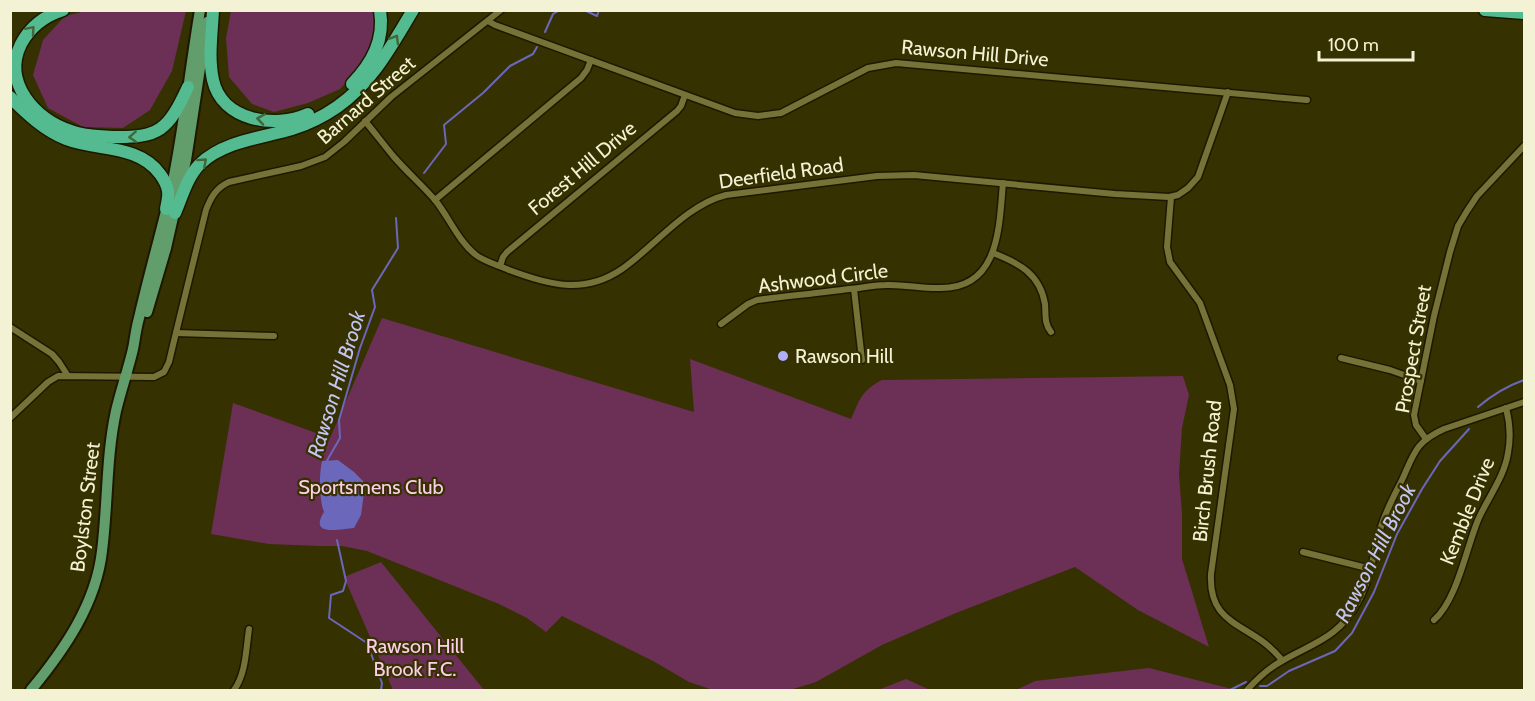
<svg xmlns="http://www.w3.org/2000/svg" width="1535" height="701" font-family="Cabin,sans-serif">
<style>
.green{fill:#6c2f55}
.water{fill:#6b67bb}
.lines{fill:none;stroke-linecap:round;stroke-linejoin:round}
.stream{stroke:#6b67bb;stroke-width:2}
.street-casing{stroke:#1c1900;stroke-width:9}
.primary-casing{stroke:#1c1900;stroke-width:14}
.highway-casing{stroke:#1c1900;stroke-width:15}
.street{stroke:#777237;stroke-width:6}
.primary{stroke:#629d6c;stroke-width:10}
.highway{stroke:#54ba90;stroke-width:12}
.oneway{stroke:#42683a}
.poi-dot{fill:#aeaefa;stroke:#363101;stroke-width:2}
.labels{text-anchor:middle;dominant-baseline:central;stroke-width:4.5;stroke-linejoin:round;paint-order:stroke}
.street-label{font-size:20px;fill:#f4f2d4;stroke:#363101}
.poi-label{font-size:20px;fill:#f4f2d4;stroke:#363101;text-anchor:start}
.park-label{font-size:20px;fill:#fecfe9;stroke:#363101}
.water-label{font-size:21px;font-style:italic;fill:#c3c5f2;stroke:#363101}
</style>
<rect width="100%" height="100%" fill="#363101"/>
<g class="green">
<path d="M90,10L186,11L172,71L150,110L123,128L83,127L48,108L33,75L43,40L65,16Z"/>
<path d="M373,10L376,17L373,45L358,70L340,89L308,103L274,112L252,104L229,77L226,38L231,11Z"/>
<path d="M382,318L694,412L690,359L851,419C860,399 861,391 882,380L1183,376L1189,395L1182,428L1179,474L1182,514V559L1209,647L1138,610L1075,567L956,613L882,645L816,682L790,690H713L689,682L653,661L562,616L546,632L527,618L499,604L367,551L342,546H320L269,544L211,534L233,403L330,438Z"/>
<path d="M381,562L484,690H393L344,577Z"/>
<path d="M1149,668L1236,690H1016L1035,681Z"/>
<path d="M906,679L930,690H878Z"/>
</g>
<path class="water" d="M338,460L354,472L363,481L364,493L361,515L354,528C341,529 308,537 324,512C319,499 319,474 322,461Z"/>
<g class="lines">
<g class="stream">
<path d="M584,10L597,16L599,10"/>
<path d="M545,32L553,14L560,10"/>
<path d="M424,173L446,144L444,125L483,93L510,66L533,54L537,47"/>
<path d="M1478,407C1492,395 1507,386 1524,380"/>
<path d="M325,464L340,438L339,420L360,348L375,307L372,290L398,248L396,218"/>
<path d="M337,540L346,581L343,591L331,595L329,618L367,643L382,683L381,690"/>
<path d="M1260,686H1267L1289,671L1335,651L1352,633L1374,592L1397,534L1422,489L1440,461L1469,429"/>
<path d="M1230,690L1246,682"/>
</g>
<defs>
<g id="street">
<path d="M488,21L495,25L735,113L758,116L781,113L868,68L896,63L1307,100"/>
<path d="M365,121C375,133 384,145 394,157C407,172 422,185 435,200C449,217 458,241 476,255C485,262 498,265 509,270C549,285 584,295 622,269C655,246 686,205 726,195L877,176L914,175L1115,194L1169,197L1178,195L1188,188L1198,177L1228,92"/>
<path d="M1171,197L1167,247L1170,262L1200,303L1230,385L1234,409L1211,574C1209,616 1233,621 1262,641C1269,646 1276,653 1282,660"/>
<path d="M435,200L581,78L587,70L591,60"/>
<path d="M993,253C1019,263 1040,274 1045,304C1046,315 1044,323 1051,332"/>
<path d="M500,266L503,257L507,252L677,111L681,106L685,95"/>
<path d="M854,289L862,360"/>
<path d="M721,324L748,304L757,300C788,296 819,293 849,289C861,288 874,285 886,285C904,284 923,289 941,288C1000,288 999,226 1003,183"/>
<path d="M10,327L52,354L59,362L68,376"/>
<path d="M176,333L274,336"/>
<path d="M1341,358L1390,370L1421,381"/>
<path d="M10,418L48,382L58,376L154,377L164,372L169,362L173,345L206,210C211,197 216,188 229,182L301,166L325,157L344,142L391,97L501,10"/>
<path d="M1426,439L1416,425L1414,415L1434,316L1450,252L1458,226L1467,211L1477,196L1524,146"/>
<path d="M1303,552L1371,569"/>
<path d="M1434,620C1457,600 1466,549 1478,520C1488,497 1504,478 1508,453C1511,437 1510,423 1506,408"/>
<path d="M234,690C246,674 246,649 249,629"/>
<path d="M1247,690C1257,679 1268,668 1282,661C1315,642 1339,638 1359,600C1371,578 1373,553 1380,530C1385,512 1394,496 1402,480C1414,454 1415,442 1444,429L1524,402"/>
</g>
<g id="primary">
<path d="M147,312L166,248L186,160L207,22"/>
<path d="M31,690C64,650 96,604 102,551C108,504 106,457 116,411C121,390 128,370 133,349C135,339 136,328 139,318C149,274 162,230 172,186C184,128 190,69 200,10"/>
</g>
<g id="highway">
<path d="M63,10C44,16 30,27 21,44C2,82 35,120 71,131C84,136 98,136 112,137C160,138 168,130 188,87"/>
<path d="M213,10C212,33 208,57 213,80C222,121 275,129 308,114"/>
<path d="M1485,10L1524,13"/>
<path d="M352,84C372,63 385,40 380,10"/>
<path d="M10,97C27,114 44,130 66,139C97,151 138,144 160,174C163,178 167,185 168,191C169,196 167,203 166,209"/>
<path d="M175,213C182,197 187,177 200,164C224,141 262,138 292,129C308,124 324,116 337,107C372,83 392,45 413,10"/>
</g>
</defs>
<use href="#street" class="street-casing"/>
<use href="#primary" class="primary-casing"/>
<use href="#highway" class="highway-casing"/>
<use href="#street" class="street"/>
<use href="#primary" class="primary"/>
<use href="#highway" class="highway"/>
</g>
<defs><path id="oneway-chevron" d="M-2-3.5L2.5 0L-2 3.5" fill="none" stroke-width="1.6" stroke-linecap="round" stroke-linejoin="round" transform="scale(1.5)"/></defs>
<g class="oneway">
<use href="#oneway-chevron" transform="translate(31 30) rotate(-49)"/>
<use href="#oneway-chevron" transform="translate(395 39) rotate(-59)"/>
<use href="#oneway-chevron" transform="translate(261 119) rotate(-171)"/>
<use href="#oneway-chevron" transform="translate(133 137) rotate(177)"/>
<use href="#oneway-chevron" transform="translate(203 162) rotate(-42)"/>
</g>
<circle class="poi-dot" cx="783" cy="356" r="6"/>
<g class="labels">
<g class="street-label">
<text transform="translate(975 53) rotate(5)">Rawson Hill Drive</text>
<text transform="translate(366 100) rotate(-41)">Barnard Street</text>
<text transform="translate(582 168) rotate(-40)">Forest Hill Drive</text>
<text transform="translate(781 173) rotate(-8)">Deerfield Road</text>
<text transform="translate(823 278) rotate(-7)">Ashwood Circle</text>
<text transform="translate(1413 349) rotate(-80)">Prospect Street</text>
<text transform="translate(1207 471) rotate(-84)">Birch Brush Road</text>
<text transform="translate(85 507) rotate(-83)">Boylston Street</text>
<text transform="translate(1467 511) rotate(-68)">Kemble Drive</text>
</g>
<g class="poi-label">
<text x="795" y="356">Rawson Hill</text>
</g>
<g class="park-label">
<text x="371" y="487">Sportsmens Club</text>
<text x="415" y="646">Rawson Hill<tspan x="415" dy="23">Brook F.C.</tspan></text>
</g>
<g class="water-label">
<text transform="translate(336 384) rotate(-73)">Rawson Hill Brook</text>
<text transform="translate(1375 553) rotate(-63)">Rawson Hill Brook</text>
</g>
</g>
<rect width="1535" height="701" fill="none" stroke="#f4f2d4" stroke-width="24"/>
<path d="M1319 51v9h94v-9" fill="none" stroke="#f4f2d4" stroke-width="3"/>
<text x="1328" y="51" font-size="18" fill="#f4f2d4" stroke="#363101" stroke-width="4.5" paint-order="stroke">100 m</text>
</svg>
